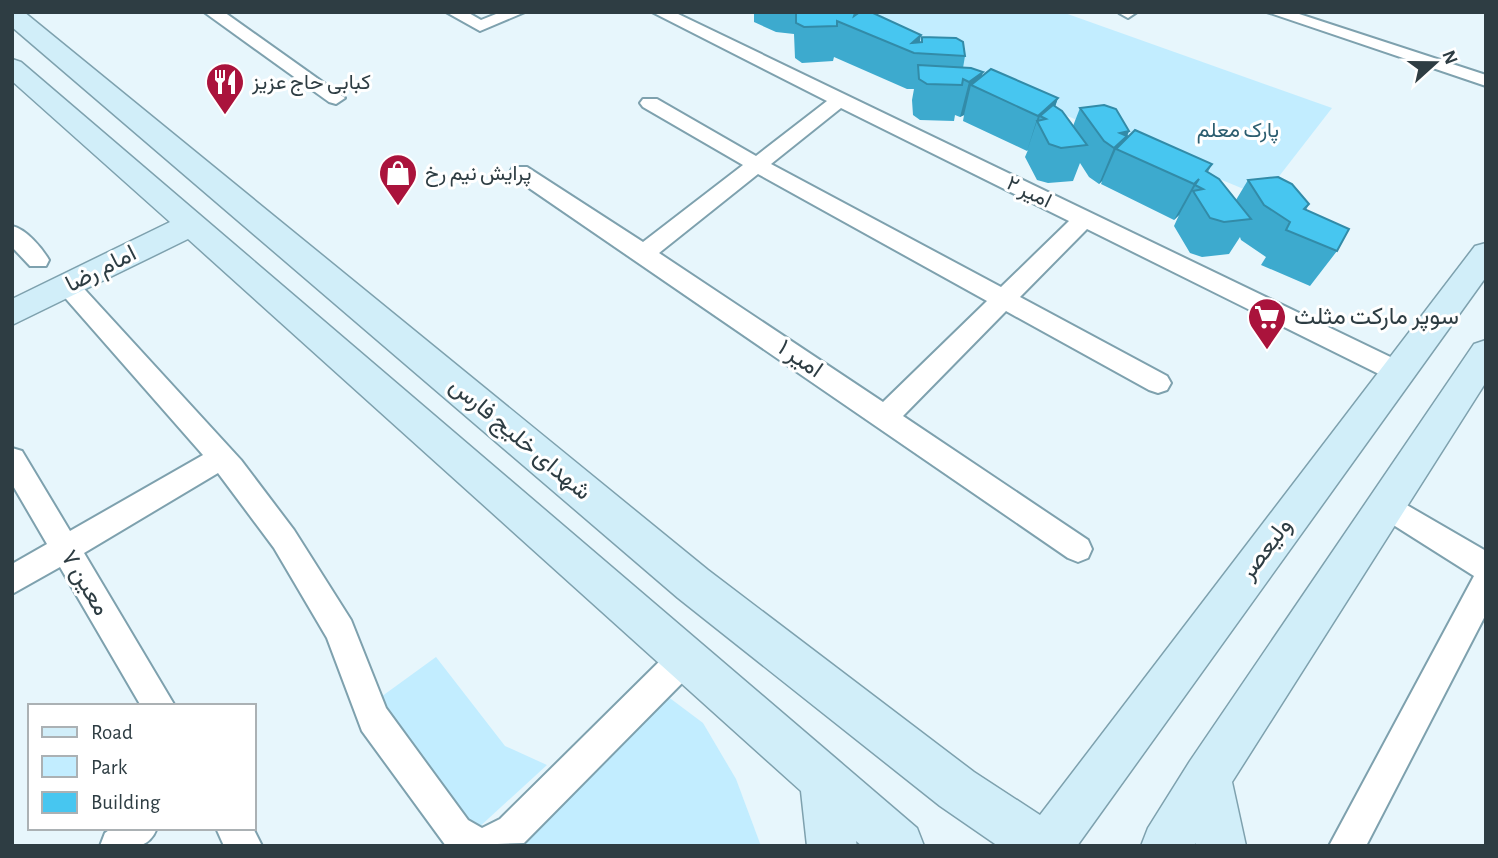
<svg xmlns="http://www.w3.org/2000/svg" width="1498" height="858" font-family="'Alegreya Sans',Vazirmatn,sans-serif">
<style>
.green{fill:#c2edff}
.lines{fill:none;stroke-linecap:round;stroke-linejoin:round}
.street-casing{stroke:#7ea1ae;stroke-width:4}
.secondary-casing{stroke:#7ea1ae;stroke-width:3}
.street{fill:#fff;fill-rule:evenodd}
.secondary{fill:#d1eef9;fill-rule:evenodd}
.wall{fill:#3daace}
.shaded-wall{fill:#328ba8}
.building{fill:#47c6f0;stroke:#328ba8;stroke-width:2}
.labels{text-anchor:middle;dominant-baseline:central;stroke-width:6;stroke-linejoin:round;paint-order:stroke}
.far-poi-label{font-size:21px;fill:#2e3d43;stroke:#fff;text-anchor:start}
.far-park-label{font-size:21px;fill:#2c5e70;stroke:#fff}
.far-street-label{font-size:21px;fill:#2e3d43;stroke:#fff}
.street-label{font-size:24px;fill:#2e3d43;stroke:#fff}
.poi-label{font-size:24px;fill:#2e3d43;stroke:#fff;text-anchor:start}
</style>
<rect width="100%" height="100%" fill="#e7f6fc"/>
<g class="green">
<path d="M816,12H1062L1332,108L1263,197Z"/>
<path d="M436,657L505,746L547,765L476,830L374,702Z"/>
<path d="M663,693L703,723L736,779L761,846H520Z"/>
</g>
<g class="lines">
<defs>
<g id="street">
<path d="M204,12H224L345,98L336,104L329,102Z"/>
<path d="M446,12H467L481,20L501,12H525L480,31Z"/>
<path d="M652,12H674L1407,365L1410,372L1407,379L1398,382L1389,379L1087,229L1020,297L1167,376L1171,383L1167,390L1158,393L1149,390L1006,311L903,416L1088,540L1092,549L1088,558L1078,562L1068,558L513,177L510,172L513,167H527L643,242L743,165L643,107L640,103L643,99H657L756,156L827,101ZM841,108L1069,221L1001,287L771,164ZM758,174L987,301L883,402L659,253Z"/>
<path d="M1137,12L1128,18L1119,13L1120,12Z"/>
<path d="M1267,12H1293L1486,75V86Z"/>
<path d="M12,226C26,229 42,248 49,260L46,266H30L12,247Z"/>
<path d="M68,278L76,280L241,460L294,530L351,620L386,708L468,820L482,828L500,819L674,647L685,643L696,647L701,658L696,669L524,843L446,846L362,731L327,638L274,548L218,473L84,553L175,706H141L60,567L12,594V564L47,544L12,484V448L22,451L70,531L203,455L60,292L56,286L60,280Z"/>
<path d="M1386,493L1486,551V614L1366,846H1329L1474,576L1376,514L1372,505L1376,496Z"/>
<path d="M112,828H157C147,854 125,846 100,846L105,833Z"/>
<path d="M216,828H253L262,846H224Z"/>
</g>
<g id="secondary">
<path d="M12,12H24L708,570L974,772L1040,815L1475,246L1486,243V277L1077,846H998L940,806L678,598L12,27Z"/>
<path d="M12,59L21,62L840,762L917,828L924,846H862L856,841L857,846H807L801,791L188,239L12,325V299L170,222L12,81Z"/>
<path d="M1486,340V382L1232,782L1246,846H1196V843L1194,846H1141L1148,828L1190,761L1474,344Z"/>
</g>
</defs>
<use href="#street" class="street-casing"/>
<use href="#secondary" class="secondary-casing"/>
<use href="#street" class="street"/>
<use href="#secondary" class="secondary"/>
</g>
<path class="wall" d="M754,12H850L920,42H921L922,37L965,56L963,68L981,77L1058,98L1055,106L1073,126L1080,108L1129,131L1126,139L1212,164L1208,172L1236,200L1248,180L1309,204L1306,210L1337,251L1310,286L1261,265L1266,257L1241,240L1240,237L1229,254L1202,257L1190,253L1174,226L1179,215L1174,220L1101,184L1102,181L1099,184L1089,177L1080,163L1073,181L1048,183L1037,180L1025,157L1028,150L1027,151L963,121L964,115L960,117L955,115L954,121L920,120L913,115L912,100L914,89H907L834,57L833,61L802,63L795,58L794,34L776,32L754,22Z"/>
<g class="shaded-wall">
<path d="M921,35L918,53L912,43Z"/>
<path d="M983,72L978,88L971,85L964,115L960,117L969,82Z"/>
<path d="M1058,98L1046,134V119L1040,116L1038,123L1037,121L1027,151L1038,116Z"/>
<path d="M1129,131L1121,151L1116,149L1102,181L1099,184L1120,133Z"/>
<path d="M1199,179L1179,215L1174,220L1194,184Z"/>
</g>
<g class="building">
<path d="M796,12H850L855,13L854,16L860,12H871L921,35L912,43L922,42V37L956,38L963,42L965,56L914,53L837,21V26L804,27L796,23Z"/>
<path d="M918,65L971,68L983,72L969,82L963,79L962,85L927,84L919,79Z"/>
<path d="M991,69L1058,98L1038,116L971,85Z"/>
<path d="M1053,105L1062,111L1087,145L1061,148L1049,144L1037,121L1046,119L1040,116Z"/>
<path d="M1104,105L1116,109L1129,131L1120,133L1127,136L1114,148L1104,141L1080,108Z"/>
<path d="M1135,130L1212,164L1206,171L1219,179L1251,219L1224,222L1210,218L1193,191L1203,189L1195,185L1199,179L1194,184L1116,149Z"/>
<path d="M1278,177L1292,184L1309,204L1304,209L1349,229L1337,251L1286,230L1290,222L1264,205L1248,180Z"/>
</g>
<defs>
<symbol id="restaurant-pin" viewBox="-11 -11 22 30"><path d="M0 17L-7.5 6A9.5 9.5 0 1 1 7.5 6Z" fill="#aa133c" stroke="#fff"/><path d="M-5-6h1v4h1v-4h1v4h1v-4h1v5L-1.5 .5V6h-2V.5L-5-1ZM5-6V6H3V1.5H1.5Q1.5-4 5-6Z" fill="#fff"/></symbol>
<symbol id="shop-pin" viewBox="-11 -11 22 30"><path d="M0 17L-7.5 6A9.5 9.5 0 1 1 7.5 6Z" fill="#aa133c" stroke="#fff"/><path d="M-5-2.5h2.3a2.7 3.5 0 0 1 5.4 0H5L5.5 6h-11ZM-1.5-2.5h3a1.5 2.3 0 0 0-3 0Z" fill="#fff"/></symbol>
<symbol id="supermarket-pin" viewBox="-11 -11 22 30"><path d="M0 17L-7.5 6A9.5 9.5 0 1 1 7.5 6Z" fill="#aa133c" stroke="#fff"/><path d="M-6-5.5h2.5l.6 2H6L4.5 2H-2.5L-4.4-4H-6ZM-1.5 3.2a1.3 1.3 0 1 0 .1 0ZM3 3.2a1.3 1.3 0 1 0 .1 0Z" fill="#fff"/></symbol>
</defs>
<g fill-rule="evenodd">
<use href="#restaurant-pin" x="203" y="60" width="44" height="60"/>
<use href="#shop-pin" x="376" y="151" width="44" height="60"/>
<use href="#supermarket-pin" x="1245" y="295" width="44" height="60"/>
</g>
<g class="labels">
<g class="far-poi-label">
<text x="252" y="82">کبابی حاج عزیز</text>
<text x="425" y="173">پرایش نیم رخ</text>
</g>
<g class="far-park-label">
<text x="1238" y="130">پارک معلم</text>
</g>
<g class="far-street-label">
<text transform="translate(1029 192) rotate(26)">امیر ۲</text>
</g>
<g class="street-label">
<text transform="translate(101 269) rotate(-27)">امام رضا</text>
<text transform="translate(800 359) rotate(34)">امیر ۱</text>
<text transform="translate(520 439) rotate(40)">شهدای خلیج فارس</text>
<text transform="translate(1266 549) rotate(-53)">ولیعصر</text>
<text transform="translate(85 583) rotate(59)">معین ۷</text>
</g>
<g class="poi-label">
<text x="1294" y="317">سوپر مارکت مثلث</text>
</g>
</g>
<rect width="1498" height="858" fill="none" stroke="#2e3d43" stroke-width="28"/>
<rect x="28" y="704" width="228" height="126" fill="#ffffff" stroke="#abb1b4" stroke-width="2"/>
<rect x="42" y="727" width="35" height="10" fill="#d1eef9" stroke="#abb1b4" stroke-width="2"/>
<text x="91" y="739" font-size="21" fill="#2e3d43">Road</text>
<rect x="42" y="756" width="35" height="21" fill="#c2edff" stroke="#abb1b4" stroke-width="2"/>
<text x="91" y="774" font-size="21" fill="#2e3d43">Park</text>
<rect x="42" y="792" width="35" height="21" fill="#47c6f0" stroke="#abb1b4" stroke-width="2"/>
<text x="91" y="809" font-size="21" fill="#2e3d43">Building</text>
<g transform="translate(1435 63) rotate(69)" stroke="#ffffff" stroke-width="5" paint-order="stroke">
<path d="M0-5L12 26L0 18L-12 26Z" fill="#2e3d43"/>
<text y="-10" font-size="19" font-weight="bold" text-anchor="middle" fill="#2e3d43">N</text>
</g>
</svg>
